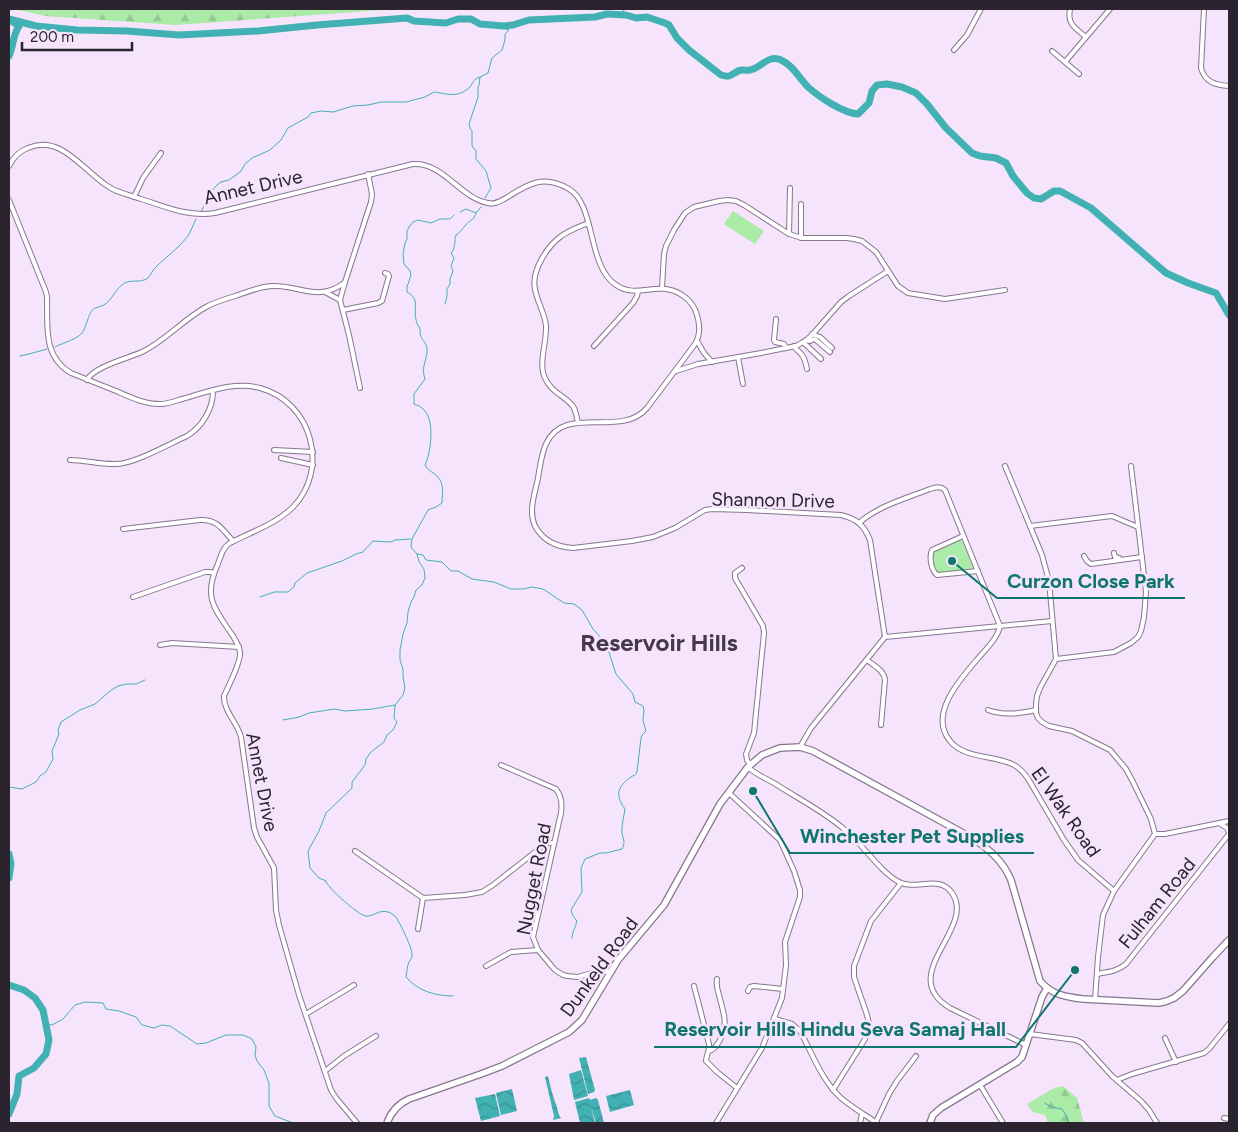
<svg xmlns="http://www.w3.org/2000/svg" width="1238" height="1132" font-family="Figtree,sans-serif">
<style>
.forest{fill:url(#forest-firs)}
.park{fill:#a9eba7}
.water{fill:url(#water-waves)}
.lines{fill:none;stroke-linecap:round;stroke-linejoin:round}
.stream{stroke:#42b1b3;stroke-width:1}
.river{stroke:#42b1b3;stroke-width:7}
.street-casing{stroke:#88758f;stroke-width:6}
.secondary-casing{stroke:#88758f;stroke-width:8}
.street{stroke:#fff;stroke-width:4}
.secondary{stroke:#fff;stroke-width:5.5}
.labels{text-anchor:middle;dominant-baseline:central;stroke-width:5;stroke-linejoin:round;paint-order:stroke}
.street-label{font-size:19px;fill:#2b232e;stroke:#f5e4fb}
.district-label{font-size:24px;font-weight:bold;fill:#47374e;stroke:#f5e4fb}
.leader{fill:none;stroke:#0f766e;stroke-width:2}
.callout-dot{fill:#0f766e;stroke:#f5e4fb;stroke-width:2}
.callout-label{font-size:20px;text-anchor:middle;font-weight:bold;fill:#0f766e;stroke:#f5e4fb;stroke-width:5;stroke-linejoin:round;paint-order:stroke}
</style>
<defs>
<pattern id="forest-firs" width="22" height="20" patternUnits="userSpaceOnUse" patternTransform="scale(1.25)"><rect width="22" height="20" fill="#a9eba7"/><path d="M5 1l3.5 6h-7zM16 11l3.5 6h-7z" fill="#92c990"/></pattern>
<pattern id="water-waves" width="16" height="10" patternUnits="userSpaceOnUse" patternTransform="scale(1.25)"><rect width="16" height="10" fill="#42b1b3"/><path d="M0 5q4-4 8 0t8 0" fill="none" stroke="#379092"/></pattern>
</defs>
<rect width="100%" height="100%" fill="#f5e4fb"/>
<g class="forest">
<path d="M14,9H397L176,25L45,16Z"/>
<path d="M1063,1086L1077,1098L1084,1123H1048L1045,1115L1033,1112L1027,1104L1054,1088Z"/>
</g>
<g class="park">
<path d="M733,211L764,231L755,244L724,224Z"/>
<path d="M958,540L962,541L974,568L971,570L938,574L935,572L931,553L934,550Z"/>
</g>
<g class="water">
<path d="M586,1057L595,1090L594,1092L588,1094L579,1058Z"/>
<path d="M581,1070L588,1096L574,1100L569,1074Z"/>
<path d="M548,1076C550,1085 552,1093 555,1102C558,1107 557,1113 561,1118L553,1120L554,1116L545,1077Z"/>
<path d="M512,1089L517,1111L501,1115L496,1093Z"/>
<path d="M630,1090L634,1105L610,1112L606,1096Z"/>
<path d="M495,1094L500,1116L481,1121L475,1098Z"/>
<path d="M589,1098L590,1100L596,1098L598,1100L604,1123H596L591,1106L595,1123H580L575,1102Z"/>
</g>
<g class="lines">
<g class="stream">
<path d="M615,15L624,11L623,9"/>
<path d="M485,198L491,188L486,171L476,159V151L472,146V131L470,128L469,124L478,97V87L479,85L480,77L488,73L492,58L502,50L505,40V34L509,30L494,25"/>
<path d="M201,212L211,192L217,185L221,182L229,180L236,175L241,171L245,164L252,158L270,150L281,140L288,128L308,117L311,113L321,111L333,112L353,106L368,105L381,102H406L425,97L434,92C448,94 457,98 469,88C474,82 472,80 480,77"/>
<path d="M460,212L466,209L476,213L481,207"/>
<path d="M445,304L447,296V289L450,284V279L453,271L451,266L454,258L451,253C456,248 454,241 456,235C461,232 461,230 465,226C469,220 474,221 476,213"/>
<path d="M1227,311H1229"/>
<path d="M55,347C64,342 80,339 84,330C86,325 89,315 91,312C94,307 100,307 104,305C112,300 115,290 122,285C129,278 140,284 148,278C151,275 153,269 157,266C167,256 179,248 188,236C191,231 193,225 196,219"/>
<path d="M20,356L29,354L47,349"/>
<path d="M417,554L423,555L426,560L442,562L451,571H458L472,579L494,582L511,589H523L532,587L543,589L564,603L574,604L582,610L593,629L606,643L616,674L633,694L635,702L643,706L644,711L643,720L646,731L642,735L641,738L637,772C633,778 637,773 631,777C617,787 615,795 625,809C624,816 622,823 622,829C621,838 627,840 622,849L606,853H600L585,859L581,868L582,892L571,910L573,916L577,921C576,927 572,931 572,938"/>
<path d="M260,597L274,592H288L294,587L295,583L307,573L342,561L356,554L363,552L373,541L391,542L395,540L411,539"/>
<path d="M283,720L299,717L309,713L334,709L345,711L373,709L395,705"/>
<path d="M9,787L22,789L36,782L40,776L46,772L53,759L52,751L59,734L58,730L61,722L80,710L95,704L110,691L118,686L127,684H136L145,680"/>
<path d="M453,996C435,996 418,991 406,977C407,972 407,966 409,962C411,958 412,959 412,955C413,949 399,921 395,916C394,915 389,912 388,912C379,909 373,917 366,916C360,916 334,893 330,887C328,885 327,884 326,881L319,878L310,868L308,851L319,831L326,813L352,788V782L365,765L366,759L371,752L384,742L387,735L393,730L397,722L394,718L395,705L403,695L405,688L403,677V669L400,660V650L403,634L407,623L408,612L411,602L414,597L416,590L422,585L425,578L424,569L419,562L417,554L411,547L412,539L428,510L436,507L442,503C442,493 445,484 437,476C433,472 428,471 425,465C431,453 435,420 424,410C422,407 417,405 414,404V394L425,379C421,368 426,362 427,352C428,343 422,341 420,334C420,333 421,332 420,330C419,323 419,330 417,323C414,316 416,308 415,300C413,296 411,294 407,292V287L411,275L410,271L404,264L403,254L405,243L407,239V231L409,227L413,222L418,220L431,223L440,219H450L454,215"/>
<path d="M47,1024L52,1025L63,1019L75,1005L85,1002L103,1003L106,1009L119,1011L136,1017L142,1025L154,1028L162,1025L170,1026L197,1044L206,1043L226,1035H243L252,1039L256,1047L255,1055L257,1061L264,1070L269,1083V1106L275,1116L293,1123"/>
<path d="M1045,1103L1051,1107L1062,1109L1067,1116L1068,1123"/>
</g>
<g class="river">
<path d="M9,19L36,26L77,30L127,31L179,35L258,31L317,25L407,18L414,21L446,23L458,19H471L480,24L504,26L513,25L529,20L595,17L607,14L626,15L636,18L647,17L665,23L669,25L677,38L689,50L721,75C731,78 730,75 738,71C742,69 746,71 750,70C761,68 768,54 781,60C793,65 799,78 808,87C819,97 843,113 858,114L869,103L872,91L877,85L887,84L902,87L916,93L927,104L946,128L972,153L980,156L996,158L1006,163L1013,176L1027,193L1034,198L1041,199L1054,191H1060L1091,208L1166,273L1188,283L1216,293L1229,315"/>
<path d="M9,56C14,45 12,37 19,26L13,22"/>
<path d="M9,854L11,864L9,878"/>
<path d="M9,985L24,990L35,998L43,1010L49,1040L46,1054L34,1068L19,1076L17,1094L9,1114"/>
</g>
<defs>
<g id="street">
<path d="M1070,9C1067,24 1075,28 1086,37"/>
<path d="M1204,9L1201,68C1205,82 1215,85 1229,86"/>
<path d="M954,50L967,35L981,9"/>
<path d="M1052,51L1079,74"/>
<path d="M1065,62L1110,9"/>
<path d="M9,166C13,158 19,151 28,148C61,133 84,172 109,187C118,193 130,195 141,199C167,207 187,217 215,213L413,164C443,162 460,198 488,203C495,205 500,201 506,198C528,184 543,174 569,189C596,205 587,266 616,285C638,300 657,279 682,295C689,299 695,307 697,315C700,325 700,336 695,344L647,408C621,439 564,403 546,444C541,455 540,467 538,478C535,493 528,511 535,526C543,541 557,547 573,548L632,541L653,537L675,528L705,510L712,509L747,510L841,515C857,519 864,525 870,540L885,637L811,728L800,747"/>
<path d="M134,197L143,178L161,153"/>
<path d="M9,200L46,292L47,297C48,325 42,356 71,373C86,379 101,385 116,391C130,397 144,404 160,404C168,404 175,401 182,399C207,392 234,381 260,388C312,402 330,469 293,507C276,524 251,532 230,543C222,548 221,557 217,566C203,599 215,609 233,636C236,641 240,647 240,653C241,662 228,687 224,696C223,710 238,724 241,737L254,828L257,837L274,868L276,910L279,925L299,995L331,1090L336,1098L357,1123"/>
<path d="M789,234L790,188"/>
<path d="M801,238V204"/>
<path d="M345,282L340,300L349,335L360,388"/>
<path d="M662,288L664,254L666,246L674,230L685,213L694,207L719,201L728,200L736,201L744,205L789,234L802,238H846L854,239L862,241L876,252L898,286L908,293L945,299L1005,290"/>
<path d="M325,292L340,300"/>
<path d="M343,310L378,303L382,301L389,276L388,274L385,273"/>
<path d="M776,319L774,340L775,342L784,344L786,348"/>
<path d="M812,334L820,337L832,348"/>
<path d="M806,340L810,341L814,339L816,340L830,352"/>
<path d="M697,341L704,353L712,362"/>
<path d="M803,342L821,359"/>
<path d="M594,346L633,303L637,296L638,291"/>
<path d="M794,346C796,350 799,351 802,355C805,359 806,364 807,369"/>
<path d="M738,357L743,384"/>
<path d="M676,371L698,364L761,353L796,346L805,341L811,336L841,302L849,296L888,271"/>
<path d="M87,380C94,366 130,358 144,351C167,339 184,319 206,307C215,302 225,299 235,296C244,293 254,289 264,287C295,281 317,305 345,282L371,202L372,194L368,174"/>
<path d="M578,423C577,418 576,412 574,408C568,397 551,393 545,378C538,364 547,341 546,326C545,313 537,302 535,289C531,271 547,247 560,237C569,230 579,227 588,223"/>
<path d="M274,450L313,452"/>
<path d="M281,458L313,465"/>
<path d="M70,460C86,460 101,465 117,464C136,463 169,444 187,436C202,427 213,409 213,391"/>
<path d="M1005,466L1042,555L1049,581L1056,659L1040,688L1037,696L1036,704V713L1038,718L1042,722L1049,726L1072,731L1110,750L1126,769L1133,782L1151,819L1155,834L1114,891L1103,915L1098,957L1095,1000"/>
<path d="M859,523C878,506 907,498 930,489C936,487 940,486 945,490L1000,626C998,637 988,647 981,655C963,676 927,713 950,741C964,759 996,755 1014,765C1021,769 1026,775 1030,782L1064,840L1078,860L1114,891"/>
<path d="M1030,526L1112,516L1138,527"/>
<path d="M123,529L200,520C217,519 222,529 233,541"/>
<path d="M963,536L932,550C929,557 931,570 937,575L978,571"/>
<path d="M1114,553L1115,557L1119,558"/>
<path d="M1084,556L1087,561L1091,564L1142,557"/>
<path d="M742,568L735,573V578L763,626L764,633L754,733L746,754L747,760L750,765"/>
<path d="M133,597L205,572H210L214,573"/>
<path d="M885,637L1052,621"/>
<path d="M160,645L172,643L239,647"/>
<path d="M1056,659L1114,652L1131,643L1138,637L1141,631L1144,617L1146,592L1131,466"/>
<path d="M867,660C874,666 884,670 885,680L881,725"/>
<path d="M988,710C1004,716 1020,714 1036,710"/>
<path d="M501,765L556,789C562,797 562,804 561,813L533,937L538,950L555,970L563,975L567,976L578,977L598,971L611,972"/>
<path d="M748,767C755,774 765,778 774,783C797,798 823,811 844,829C862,843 879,871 899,882C916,891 939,874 952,893C977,928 895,975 950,1008L1026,1045"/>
<path d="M1219,823L1227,828L1229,833"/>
<path d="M1155,834H1165L1229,821"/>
<path d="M355,851L423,898L465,895L482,892L493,885L544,845L548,843H554"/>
<path d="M418,929L423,898"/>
<path d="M486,966L511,952L538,950"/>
<path d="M1097,974C1108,972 1118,971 1126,964L1229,834"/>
<path d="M694,986L709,1044C710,1051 706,1055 706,1061L717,1072L737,1088"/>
<path d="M748,991L750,987L754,986L783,989"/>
<path d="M306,1014L354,985"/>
<path d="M775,1019L792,1024L800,1031C812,1053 822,1081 841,1098C853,1108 865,1115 877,1123"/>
<path d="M1030,1034L1076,1040L1082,1043L1112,1076L1141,1101L1149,1110L1157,1123"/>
<path d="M1165,1038L1176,1062"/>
<path d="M709,1051C715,1049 717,1045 720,1040C729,1023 723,1012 719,995C717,989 716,985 717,979"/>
<path d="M325,1071L344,1056L376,1036"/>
<path d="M1117,1080L1132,1074L1204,1053L1209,1049L1229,1024"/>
<path d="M980,1085L1003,1123"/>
<path d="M833,1090L865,1039L869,1024L867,1015L854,977V966L871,921L901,883"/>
<path d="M1224,1118L1229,1119"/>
<path d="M876,1122L889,1094L897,1081L916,1056"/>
<path d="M716,1123L762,1048L782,998L786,965L785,942L800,897V890L794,871L780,840L728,792"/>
<path d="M860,1123L862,1114"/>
</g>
<g id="secondary">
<path d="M387,1123C391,1112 398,1104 409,1099L481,1074L502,1066L569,1032L582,1020L618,960L664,905L720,804L748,767L762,755L780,748L800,747L813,751L972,838C989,849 1003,861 1011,880L1040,981C1052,995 1066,997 1083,999L1159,1003L1167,1001L1174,998L1183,991L1213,957L1229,940"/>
<path d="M930,1123L933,1115L941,1108L1017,1062L1022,1057L1042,997L1047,988"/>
</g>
</defs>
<use href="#street" class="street-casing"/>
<use href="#secondary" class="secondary-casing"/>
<use href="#street" class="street"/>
<use href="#secondary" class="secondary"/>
</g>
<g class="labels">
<g class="street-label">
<text transform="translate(253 187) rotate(-13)">Annet Drive</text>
<text transform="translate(773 500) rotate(1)">Shannon Drive</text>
<text transform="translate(262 782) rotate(79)">Annet Drive</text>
<text transform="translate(1066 812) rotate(55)">El Wak Road</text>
<text transform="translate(534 879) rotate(-79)">Nugget Road</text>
<text transform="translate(1157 903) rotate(-51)">Fulham Road</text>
<text transform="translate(599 967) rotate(-54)">Dunkeld Road</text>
</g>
<g class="district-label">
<text x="659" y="642">Reservoir Hills</text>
</g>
</g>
<path class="leader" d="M952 561L997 598H1185M753 791L790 853H1034M1075 970L1016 1047H654"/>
<g class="callout-dot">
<circle cx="952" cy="561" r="5"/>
<circle cx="753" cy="791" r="5"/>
<circle cx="1075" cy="970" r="5"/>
</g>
<g class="callout-label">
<text x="1091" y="588">Curzon Close Park</text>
<text x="912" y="843">Winchester Pet Supplies</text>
<text x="835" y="1036">Reservoir Hills Hindu Seva Samaj Hall</text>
</g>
<rect width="1238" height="1132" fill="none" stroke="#2b232e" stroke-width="20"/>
<path d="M22 42v8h110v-8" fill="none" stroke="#2b232e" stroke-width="2.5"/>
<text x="30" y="42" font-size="15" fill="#2b232e" stroke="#f5e4fb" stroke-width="4" paint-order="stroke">200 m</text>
</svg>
